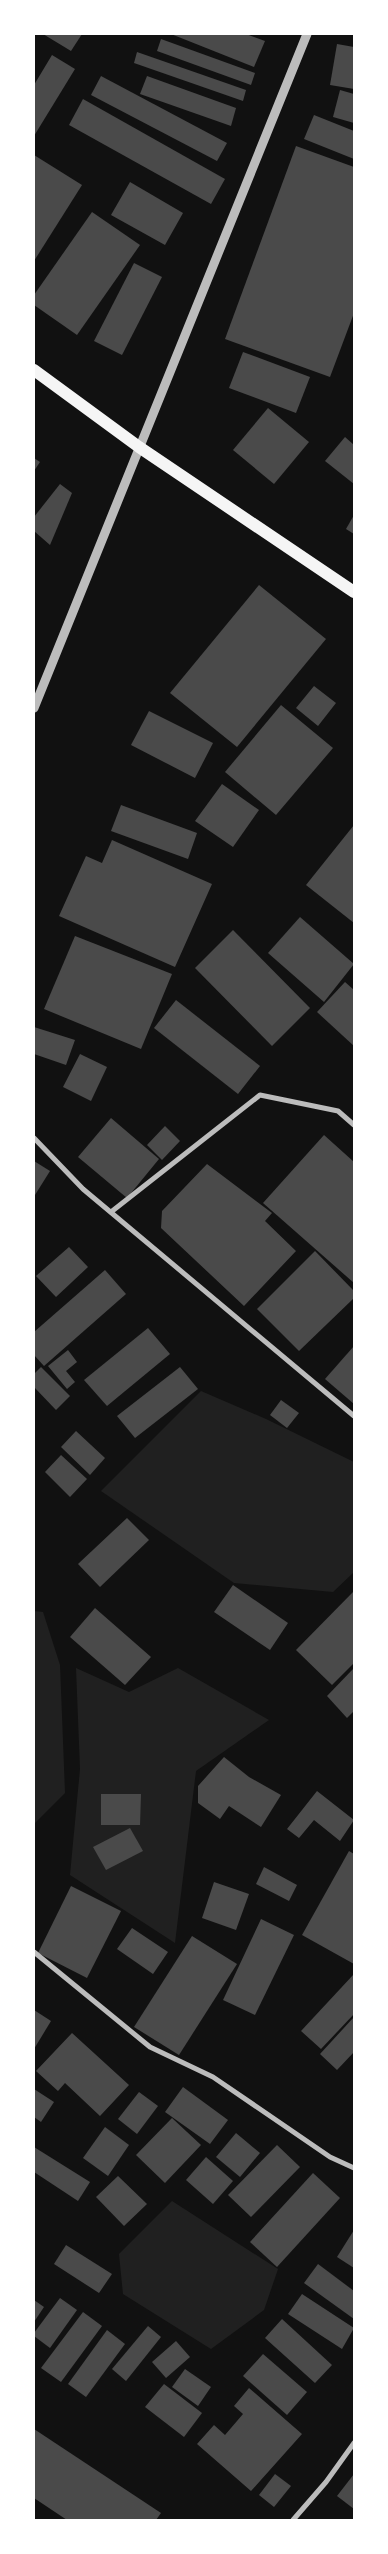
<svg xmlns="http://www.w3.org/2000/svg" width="388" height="2554" font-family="'Open Sans',sans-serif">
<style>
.green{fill:#202020}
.building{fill:#4a4a4a}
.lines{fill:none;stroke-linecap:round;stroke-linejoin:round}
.minor{stroke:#bcbcbc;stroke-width:5}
.tertiary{stroke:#bcbcbc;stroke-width:9}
.primary{stroke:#f5f5f5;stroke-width:12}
</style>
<rect width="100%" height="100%" fill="#111"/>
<g class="green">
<path d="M201,1391L266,1419L354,1462V1572L333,1592L234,1583L101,1491Z"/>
<path d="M34,1611L43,1612L60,1665L65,1793L34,1824Z"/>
<path d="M76,1668L129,1692L178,1668L269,1720L196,1771L175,1943L70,1875L80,1769Z"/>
<path d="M172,2201L278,2269L264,2310L211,2349L123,2294L119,2254Z"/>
</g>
<g class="building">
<path d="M43,34H82L71,51Z"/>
<path d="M171,34H246L265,41L254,67Z"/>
<path d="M161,39L255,73L251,85L157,51Z"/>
<path d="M337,44L354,47V89L330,85Z"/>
<path d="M137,52L246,90L243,101L134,63Z"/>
<path d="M52,55L75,69L34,136V85Z"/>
<path d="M101,76L227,143L217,161L91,95Z"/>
<path d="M147,76L236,108L231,126L140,94Z"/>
<path d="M340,90L354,94V123L333,117Z"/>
<path d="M83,99L225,179L211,204L69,125Z"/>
<path d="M314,115L354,131V159L304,139Z"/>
<path d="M296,146L354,167V313L330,377L225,339Z"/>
<path d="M34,155L82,185L34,261Z"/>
<path d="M130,182L183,213L165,245L111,215Z"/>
<path d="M92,212L140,245L77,335L34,305V295Z"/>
<path d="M134,263L162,277L122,355L94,341Z"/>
<path d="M243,352L310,377L296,413L229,388Z"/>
<path d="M268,408L309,442L274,484L233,450Z"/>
<path d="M345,437L354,445V484L325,461Z"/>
<path d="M34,458L40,462L34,471Z"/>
<path d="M60,484L72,493L50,545L34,531V517Z"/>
<path d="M354,515V534L346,529Z"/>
<path d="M259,585L326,639L237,747L170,693Z"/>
<path d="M314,686L336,703L318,726L296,708Z"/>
<path d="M281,705L333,748L276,815L225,772Z"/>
<path d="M149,711L213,743L195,778L131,745Z"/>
<path d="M222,784L259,810L233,847L195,821Z"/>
<path d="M121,805L197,833L188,859L111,831Z"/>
<path d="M354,825V923L306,885Z"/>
<path d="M112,840L212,884L175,967L59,916L86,856L102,863Z"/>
<path d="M300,917L354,964L324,1002L268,953Z"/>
<path d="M233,930L310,1008L272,1046L195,968Z"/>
<path d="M75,936L172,974L141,1049L44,1009Z"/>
<path d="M345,982L354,990V1046L317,1012Z"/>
<path d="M176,1000L260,1066L238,1094L154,1028Z"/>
<path d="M34,1027L75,1040L66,1065L34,1054Z"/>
<path d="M80,1054L107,1067L91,1101L63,1087Z"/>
<path d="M111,1118L159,1159L127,1198L78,1157Z"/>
<path d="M165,1126L180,1141L162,1160L147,1145Z"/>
<path d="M324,1135L354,1162V1283L263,1203Z"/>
<path d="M34,1161L50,1171L35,1195L34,1194Z"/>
<path d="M207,1164L272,1213L265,1221L296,1251L244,1306L161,1228L162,1211Z"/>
<path d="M69,1247L88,1267L56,1297L36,1276Z"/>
<path d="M315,1251L354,1291V1298L299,1351L257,1309Z"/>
<path d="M105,1270L126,1294L44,1366L34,1355V1332Z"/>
<path d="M148,1328L170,1354L107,1406L84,1380Z"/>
<path d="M354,1346V1404L325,1379Z"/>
<path d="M68,1350L77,1362L66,1371L75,1382L67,1389L48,1366Z"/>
<path d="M41,1367L70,1396L56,1410L34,1387V1374Z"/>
<path d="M180,1367L198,1389L135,1438L117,1416Z"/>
<path d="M281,1400L299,1413L287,1428L270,1415Z"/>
<path d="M76,1431L105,1458L90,1475L61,1447Z"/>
<path d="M61,1455L87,1479L70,1497L45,1472Z"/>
<path d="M127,1518L149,1540L100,1587L78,1564Z"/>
<path d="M233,1585L288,1623L270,1650L214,1612Z"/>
<path d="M354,1591V1663L332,1685L296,1650Z"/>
<path d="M95,1608L151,1657L125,1685L70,1637Z"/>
<path d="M354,1668V1711L347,1718L327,1696Z"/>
<path d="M224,1757L249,1777L281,1795L261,1827L229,1806L220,1819L198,1803V1786Z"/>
<path d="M317,1791L354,1820L340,1841L314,1820L299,1838L287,1829Z"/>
<path d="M101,1794H141L140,1825H101Z"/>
<path d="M130,1828L143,1851L106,1870L93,1847Z"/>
<path d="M349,1851L354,1854V1964L302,1935Z"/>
<path d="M264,1867L297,1885L289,1901L256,1884Z"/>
<path d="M214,1882L249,1894L236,1930L202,1918Z"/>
<path d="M71,1886L121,1911L87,1978L38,1953Z"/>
<path d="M261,1919L294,1935L255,2015L223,2000Z"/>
<path d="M132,1928L168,1952L153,1974L117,1949Z"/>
<path d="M192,1936L237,1964L179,2055L134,2027Z"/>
<path d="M354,1974V2014L321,2049L301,2031Z"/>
<path d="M34,2010L51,2021L34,2049Z"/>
<path d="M354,2017V2052L337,2070L320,2054Z"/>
<path d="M72,2033L129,2085L100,2116L65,2083L58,2091L36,2071Z"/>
<path d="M183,2087L228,2120L210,2144L165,2112Z"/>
<path d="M34,2089L54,2102L41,2122L34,2117Z"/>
<path d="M139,2092L158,2106L137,2134L118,2119Z"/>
<path d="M172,2118L201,2145L165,2183L136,2155Z"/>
<path d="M105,2127L129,2145L108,2176L83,2158Z"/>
<path d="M236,2133L260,2153L240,2177L216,2157Z"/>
<path d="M277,2145L300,2167L251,2217L228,2195Z"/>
<path d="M34,2147L90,2182L78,2201L34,2172Z"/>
<path d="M206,2157L233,2181L213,2204L186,2180Z"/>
<path d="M313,2173L340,2198L277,2267L250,2242Z"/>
<path d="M118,2176L147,2204L124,2226L96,2197Z"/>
<path d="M354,2230V2268L337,2257Z"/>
<path d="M66,2245L112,2274L99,2293L54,2264Z"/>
<path d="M318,2264L354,2291V2319L304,2283Z"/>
<path d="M302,2294L354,2328L342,2349L288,2314Z"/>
<path d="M60,2298L77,2310L50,2348L34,2336V2333Z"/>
<path d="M34,2300L44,2307L34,2322Z"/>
<path d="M83,2312L102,2326L61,2382L41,2368Z"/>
<path d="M282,2319L332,2365L315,2383L265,2338Z"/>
<path d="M148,2326L161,2337L126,2381L112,2369Z"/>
<path d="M107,2330L125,2344L86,2397L68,2384Z"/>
<path d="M176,2341L190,2357L166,2378L152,2362Z"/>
<path d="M263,2354L307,2392L287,2415L243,2376Z"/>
<path d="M185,2369L211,2387L198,2406L172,2387Z"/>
<path d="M164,2384L202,2413L184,2437L145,2407Z"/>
<path d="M249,2388L302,2434L251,2491L197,2444L214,2425L225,2435L243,2414L234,2406Z"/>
<path d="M34,2429L161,2513L156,2520H67L34,2498Z"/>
<path d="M275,2474L291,2486L274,2507L259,2495Z"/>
<path d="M354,2474V2509L337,2496Z"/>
</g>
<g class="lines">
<g class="minor">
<path d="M34,1138L83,1189L354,1416"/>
<path d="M111,1212L260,1095L338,1111L354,1125"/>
<path d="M34,1952L150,2047L213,2077L330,2157L354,2168"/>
<path d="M293,2520L326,2482L354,2443"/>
</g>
<path class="tertiary" d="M34,708L307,34"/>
<path class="primary" d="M34,370L139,447L354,592"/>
</g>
<rect width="388" height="2554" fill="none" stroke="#ffffff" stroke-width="70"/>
</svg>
